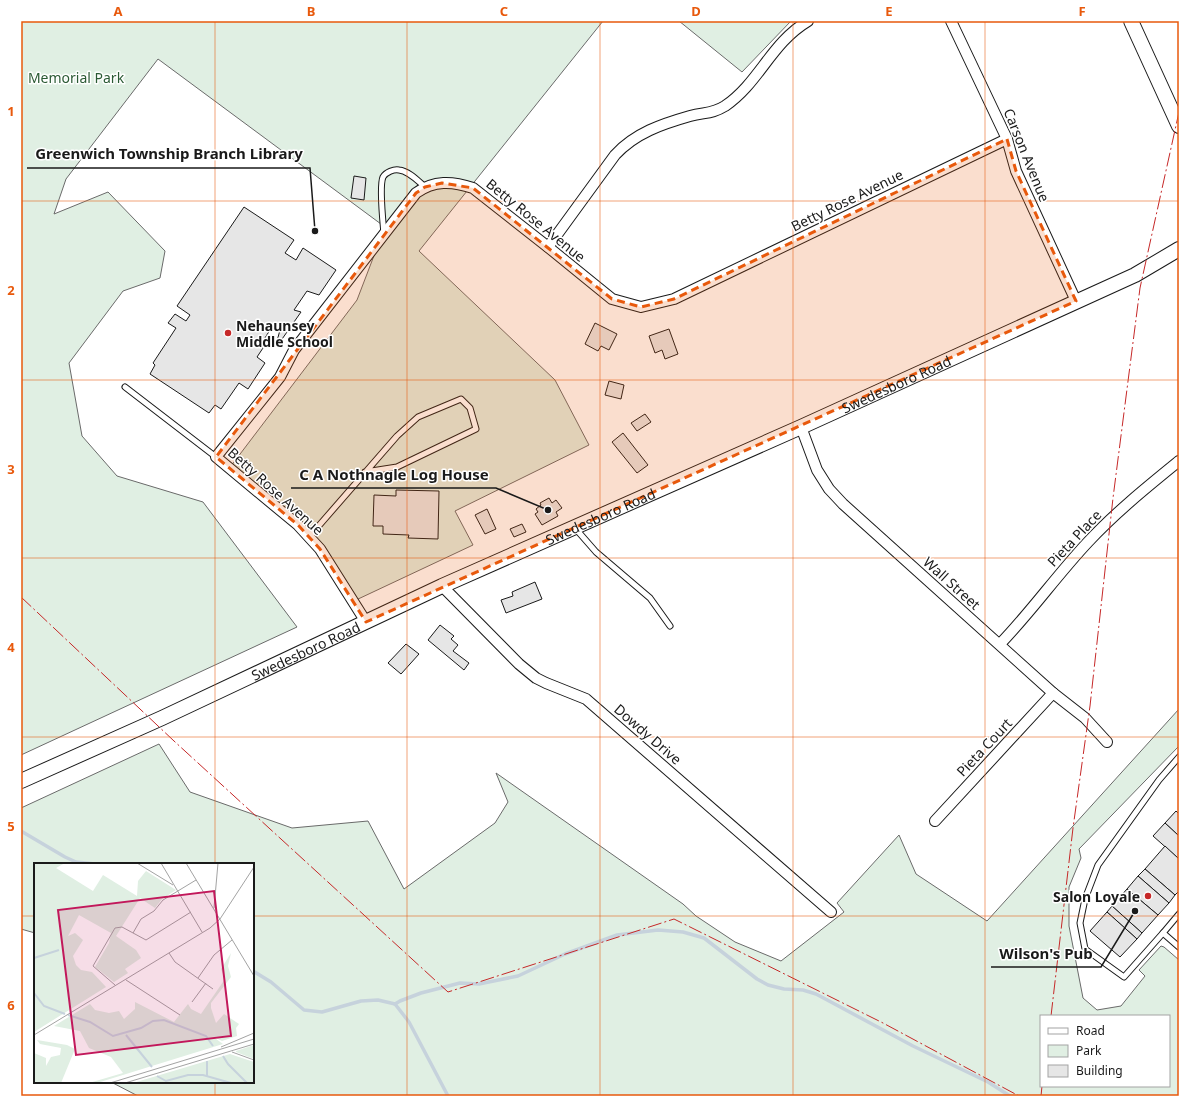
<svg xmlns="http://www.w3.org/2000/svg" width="1200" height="1117" font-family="'Noto Sans',sans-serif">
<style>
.green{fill:#e0efe3;stroke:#6a6a6a;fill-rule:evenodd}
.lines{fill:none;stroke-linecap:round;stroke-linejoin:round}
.stream{stroke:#c6d2dc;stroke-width:3.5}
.building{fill:#e6e6e6;stroke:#1a1a1a}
.service-casing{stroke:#1a1a1a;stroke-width:7}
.minor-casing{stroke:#1a1a1a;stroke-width:12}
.secondary-casing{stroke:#1a1a1a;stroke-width:16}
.service{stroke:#fff;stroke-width:5}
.minor{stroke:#fff;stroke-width:10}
.secondary{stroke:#fff;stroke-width:14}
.power{stroke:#c62828;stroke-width:1;stroke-dasharray:14 3 2 3;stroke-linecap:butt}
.marked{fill:#e8590c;fill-opacity:0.2;stroke:#e8590c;stroke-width:3;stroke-dasharray:8 5;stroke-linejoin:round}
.grid{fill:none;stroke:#e8590c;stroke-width:1;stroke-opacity:0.55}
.poi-dot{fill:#c62828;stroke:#fff;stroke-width:1.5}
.labels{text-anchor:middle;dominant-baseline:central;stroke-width:3;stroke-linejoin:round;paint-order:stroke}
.park-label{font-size:14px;fill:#2b5a34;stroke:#fff}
.street-label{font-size:14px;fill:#1a1a1a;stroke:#fff}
.poi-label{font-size:14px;font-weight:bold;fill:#1a1a1a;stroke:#fff;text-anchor:start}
.inset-river{fill:none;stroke:#c6d2dc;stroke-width:2}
.inset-road{fill:none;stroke:#a3a3a3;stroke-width:1}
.view{fill:#c2185b;fill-opacity:0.15;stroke:#c2185b;stroke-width:2}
.inset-edge{fill:none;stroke:#1a1a1a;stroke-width:2}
.leader{fill:none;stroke:#1a1a1a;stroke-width:1.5}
.callout-dot{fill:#1a1a1a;stroke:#fff;stroke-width:1.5}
.callout-label{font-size:15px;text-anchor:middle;font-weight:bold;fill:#1a1a1a;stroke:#fff;stroke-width:3;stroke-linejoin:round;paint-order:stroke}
.neatline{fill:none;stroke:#e8590c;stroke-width:1.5}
.grid-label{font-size:13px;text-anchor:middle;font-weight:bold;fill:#e8590c}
</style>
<rect width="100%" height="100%" fill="#fff"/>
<g class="green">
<path d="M21,21H603L419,251L555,380L589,445L455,511L473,545L356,600L313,536L231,466L357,300L385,227L158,59L66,179L54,214L108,192L165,251L160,278L123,291L69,363L82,436L117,476L203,502L297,627L21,755Z"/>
<path d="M679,21H791L742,72Z"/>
<path d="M1179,709V746L1079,849L1081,858L1069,887V926L1083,998L1097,1010L1121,1006L1145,976L1139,970L1161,946L1164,947L1179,960V1096H138L111,1082H253V864H35V933L21,929V808L159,744L190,792L292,828L368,821L404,889L495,823L508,802L496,773L683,904L696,916L735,942L781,961L844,912L837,903L899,835L916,874L987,921ZM1041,1016H1169V1086H1041Z"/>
</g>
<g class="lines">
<g class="stream">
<path d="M21,831L65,857L76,862L95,864"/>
<path d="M253,971L271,982L304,1010L322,1012L361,1001L378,1000L395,1004L409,1022L448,1096"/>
<path d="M395,1004L400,1001L421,993L460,983L479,984L518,976L565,954L617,935L658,930L683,932L704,938L757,979L768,985L784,989L803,990L816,994L913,1046L988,1082L1010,1096"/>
</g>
</g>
<g class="building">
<path d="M354,176L366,178L364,200L351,198Z"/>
<path d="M244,207L294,240L285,253L296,260L303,248L336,270L319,295L307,291L294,310L301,312L280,342L277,341L280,330L273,325L260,346L263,348L257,357L265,363L248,389L239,383L221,409L215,405L209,413L150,374L155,365L153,363L176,328L168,323L175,314L186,321L190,315L177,306Z"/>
<path d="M595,323L617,334L609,350L601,346L598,351L585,344Z"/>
<path d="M669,329L678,354L665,359L662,350L655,353L649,336Z"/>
<path d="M609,381L624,385L621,399L605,395Z"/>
<path d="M645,414L651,422L637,431L631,423Z"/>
<path d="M623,433L648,465L637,473L612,442Z"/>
<path d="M396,490L439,491L438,539L408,538L409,535L383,534V526H373L374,495L396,496Z"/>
<path d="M549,498L552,503L556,500L562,508L556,512L558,516L542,525L535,514L538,512L536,509L541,505L540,503Z"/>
<path d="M487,509L496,529L485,534L475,515Z"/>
<path d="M522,524L526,532L514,537L510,529Z"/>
<path d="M535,582L542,599L506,613L501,600L513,596L512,592Z"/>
<path d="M440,625L454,636L451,639L458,645L453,651L469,663L464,670L428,640Z"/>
<path d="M406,644L419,654L401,674L388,663Z"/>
<path d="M1176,811L1179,814V836L1165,823Z"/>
<path d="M1165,823L1179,836V859L1153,836Z"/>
<path d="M1165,846L1179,859V891L1175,895L1145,869Z"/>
<path d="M1145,869L1175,895L1169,903L1138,876Z"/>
<path d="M1138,876L1169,903L1158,915L1127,889Z"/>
<path d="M1127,889L1158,915L1142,933L1112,906Z"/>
<path d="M1112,906L1142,933L1137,939L1107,912Z"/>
<path d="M1107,912L1137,939L1120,957L1090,931Z"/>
</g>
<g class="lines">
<defs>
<g id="service">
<path d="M384,234C383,222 379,186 383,177C386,172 394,169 399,170C409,171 418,181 425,187"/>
<path d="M125,387L216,457"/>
<path d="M575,528L596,552L650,598L670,626"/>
<path d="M309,537L397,436L418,417L461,399L470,408L476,429L397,467L365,472"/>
<path d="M1179,914L1163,933L1179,947"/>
<path d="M1163,933L1124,977L1085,949L1080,923L1085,899L1098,865L1159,780L1179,757"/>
</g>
<g id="minor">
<path d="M951,21L1007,139L1016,171L1076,301"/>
<path d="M548,247L615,155C635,133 662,124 690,116C705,112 712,114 725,106C759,83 771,43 808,21"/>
<path d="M801,427L817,470L829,489L843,504L1053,693L1085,718L1107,742"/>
<path d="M442,586L519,664L536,678L546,683L586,699L831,912"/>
<path d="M366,622L320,549L298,525L216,457L280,377L294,350L416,193C434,180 452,181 473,188L548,247L612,299L641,307L674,299L1007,139"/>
<path d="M1000,644C1031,612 1057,575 1088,542C1116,512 1147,487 1179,461"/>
<path d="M935,821L1053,693"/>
</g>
<g id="secondary">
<path d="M1131,21L1179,126"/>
<path id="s1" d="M21,781L162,718L442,586L801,427L1135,275L1179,249"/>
</g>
</defs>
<use href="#service" class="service-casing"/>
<use href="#minor" class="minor-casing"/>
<use href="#secondary" class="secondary-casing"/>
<use href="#service" class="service"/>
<use href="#minor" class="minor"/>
<use href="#secondary" class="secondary"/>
<g class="power">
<path d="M21,597L174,741L448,992L674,919L883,1023L1019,1096"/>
<path d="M1051,1016L1073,828L1090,706L1113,498L1140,288L1179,112"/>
<path d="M1041,1096L1042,1086"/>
</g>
</g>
<path class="marked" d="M1007,139L1016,171L1076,301L366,622L320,549L298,525L216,457L416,193L425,187L442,183L473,188L612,299L641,307L674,299Z"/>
<path class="grid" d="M215,21V864M407,21V1096M600,21V1096M793,21V1096M985,21V1096M21,201H1179M21,380H1179M21,558H1179M21,737H1179M21,916H35M253,916H1179M215,1082V1096"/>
<g class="poi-dot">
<circle cx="228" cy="333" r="4"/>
<circle cx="1148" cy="896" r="4"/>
</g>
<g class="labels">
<g class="park-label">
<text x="76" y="77">Memorial Park</text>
</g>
<g class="street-label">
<text transform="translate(1027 155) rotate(68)">Carson Avenue</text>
<text transform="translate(847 200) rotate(-26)">Betty Rose Avenue</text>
<text transform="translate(536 220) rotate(39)">Betty Rose Avenue</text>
<text stroke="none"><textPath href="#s1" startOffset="961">Swedesboro Road</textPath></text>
<text transform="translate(276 491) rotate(42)">Betty Rose Avenue</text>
<text stroke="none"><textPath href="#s1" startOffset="637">Swedesboro Road</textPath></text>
<text transform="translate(1074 538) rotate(-47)">Pieta Place</text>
<text transform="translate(952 583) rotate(42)">Wall Street</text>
<text stroke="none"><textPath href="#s1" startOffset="313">Swedesboro Road</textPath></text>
<text transform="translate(648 734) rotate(41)">Dowdy Drive</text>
<text transform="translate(984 747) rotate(-47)">Pieta Court</text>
</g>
<g class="poi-label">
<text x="236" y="325">Nehaunsey<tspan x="236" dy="16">Middle School</tspan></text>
<text x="1140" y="896" text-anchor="end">Salon Loyale</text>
</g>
</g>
<g transform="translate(34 863)">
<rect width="220" height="220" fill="#fff"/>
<path d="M0,0H31L22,5L59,28L69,12L103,33L104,18L112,8L142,27L128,36L121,45L106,35L82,73L102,87L107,95L91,106L94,110L80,119L61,104L75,80L77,70L45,52L34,73L41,70L49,77L39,93L42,102L47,107L58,109L72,124L0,169ZM197,90L194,103L197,114L177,140V145L182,160L190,151L205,161L202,165L203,173L188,178L178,173L189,181L63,220H55L89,210L77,194L55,185L46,168L20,163L56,141L61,147L75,150L85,148L90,156L101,146V139L140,159L154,141L157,146L167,151L191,116L187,106ZM3,177L33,182L41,186L27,220L0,219V190L12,195V203L17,194L26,192L27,185L6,181ZM220,182V196L202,189V188ZM196,191L220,199V220H99Z" fill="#e0efe3"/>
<path class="inset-river" d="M0,95L25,87M0,130L10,143L31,151M34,152L56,159L79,173L107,165L119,158L130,157L172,173L179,183M92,172L118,204M189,193L194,201L213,220M123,213L132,218L154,212H169L197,220M173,214V198"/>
<path class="inset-road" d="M103,0L139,22M127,0L168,69M152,0L220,113M180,45L184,0M99,70L107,56L120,48L129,37L162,17M135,90L141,99L179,126M164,115L180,92L198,77M92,117L146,152M81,122L59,103L81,65L88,64L112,77L157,49M158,139L172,120M0,172L176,65L186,56L220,4M187,184L220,170M198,189L220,197M76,220L220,176M91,220L220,181"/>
<path class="view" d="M180,28L197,173L42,192L24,47Z"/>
<rect width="220" height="220" class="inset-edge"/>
</g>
<path class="leader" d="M315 231L310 168H27M548 510L496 488H291M1135 911L1101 967H991"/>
<g class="callout-dot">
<circle cx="315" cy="231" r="4"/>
<circle cx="548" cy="510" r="4"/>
<circle cx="1135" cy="911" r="4"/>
</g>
<g class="callout-label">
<text x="169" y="159">Greenwich Township Branch Library</text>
<text x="394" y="480">C A Nothnagle Log House</text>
<text x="1046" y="959">Wilson's Pub</text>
</g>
<rect width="1200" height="1117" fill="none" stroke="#ffffff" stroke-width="44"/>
<rect x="1040" y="1015" width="130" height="72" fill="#ffffff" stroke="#a3a3a3"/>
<rect x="1048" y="1028" width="20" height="6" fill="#ffffff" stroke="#a3a3a3"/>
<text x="1076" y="1035" font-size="12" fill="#1a1a1a">Road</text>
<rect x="1048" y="1045" width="20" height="12" fill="#e0efe3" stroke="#a3a3a3"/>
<text x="1076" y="1055" font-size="12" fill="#1a1a1a">Park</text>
<rect x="1048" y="1065" width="20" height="12" fill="#e6e6e6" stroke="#a3a3a3"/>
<text x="1076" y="1075" font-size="12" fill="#1a1a1a">Building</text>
<rect x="22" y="22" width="1156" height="1073" class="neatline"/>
<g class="grid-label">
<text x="118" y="16">A</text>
<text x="311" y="16">B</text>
<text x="504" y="16">C</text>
<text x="696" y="16">D</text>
<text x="889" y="16">E</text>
<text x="1082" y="16">F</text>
<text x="11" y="116">1</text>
<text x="11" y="295">2</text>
<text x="11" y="474">3</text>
<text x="11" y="652">4</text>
<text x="11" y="831">5</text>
<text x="11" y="1010">6</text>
</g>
</svg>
